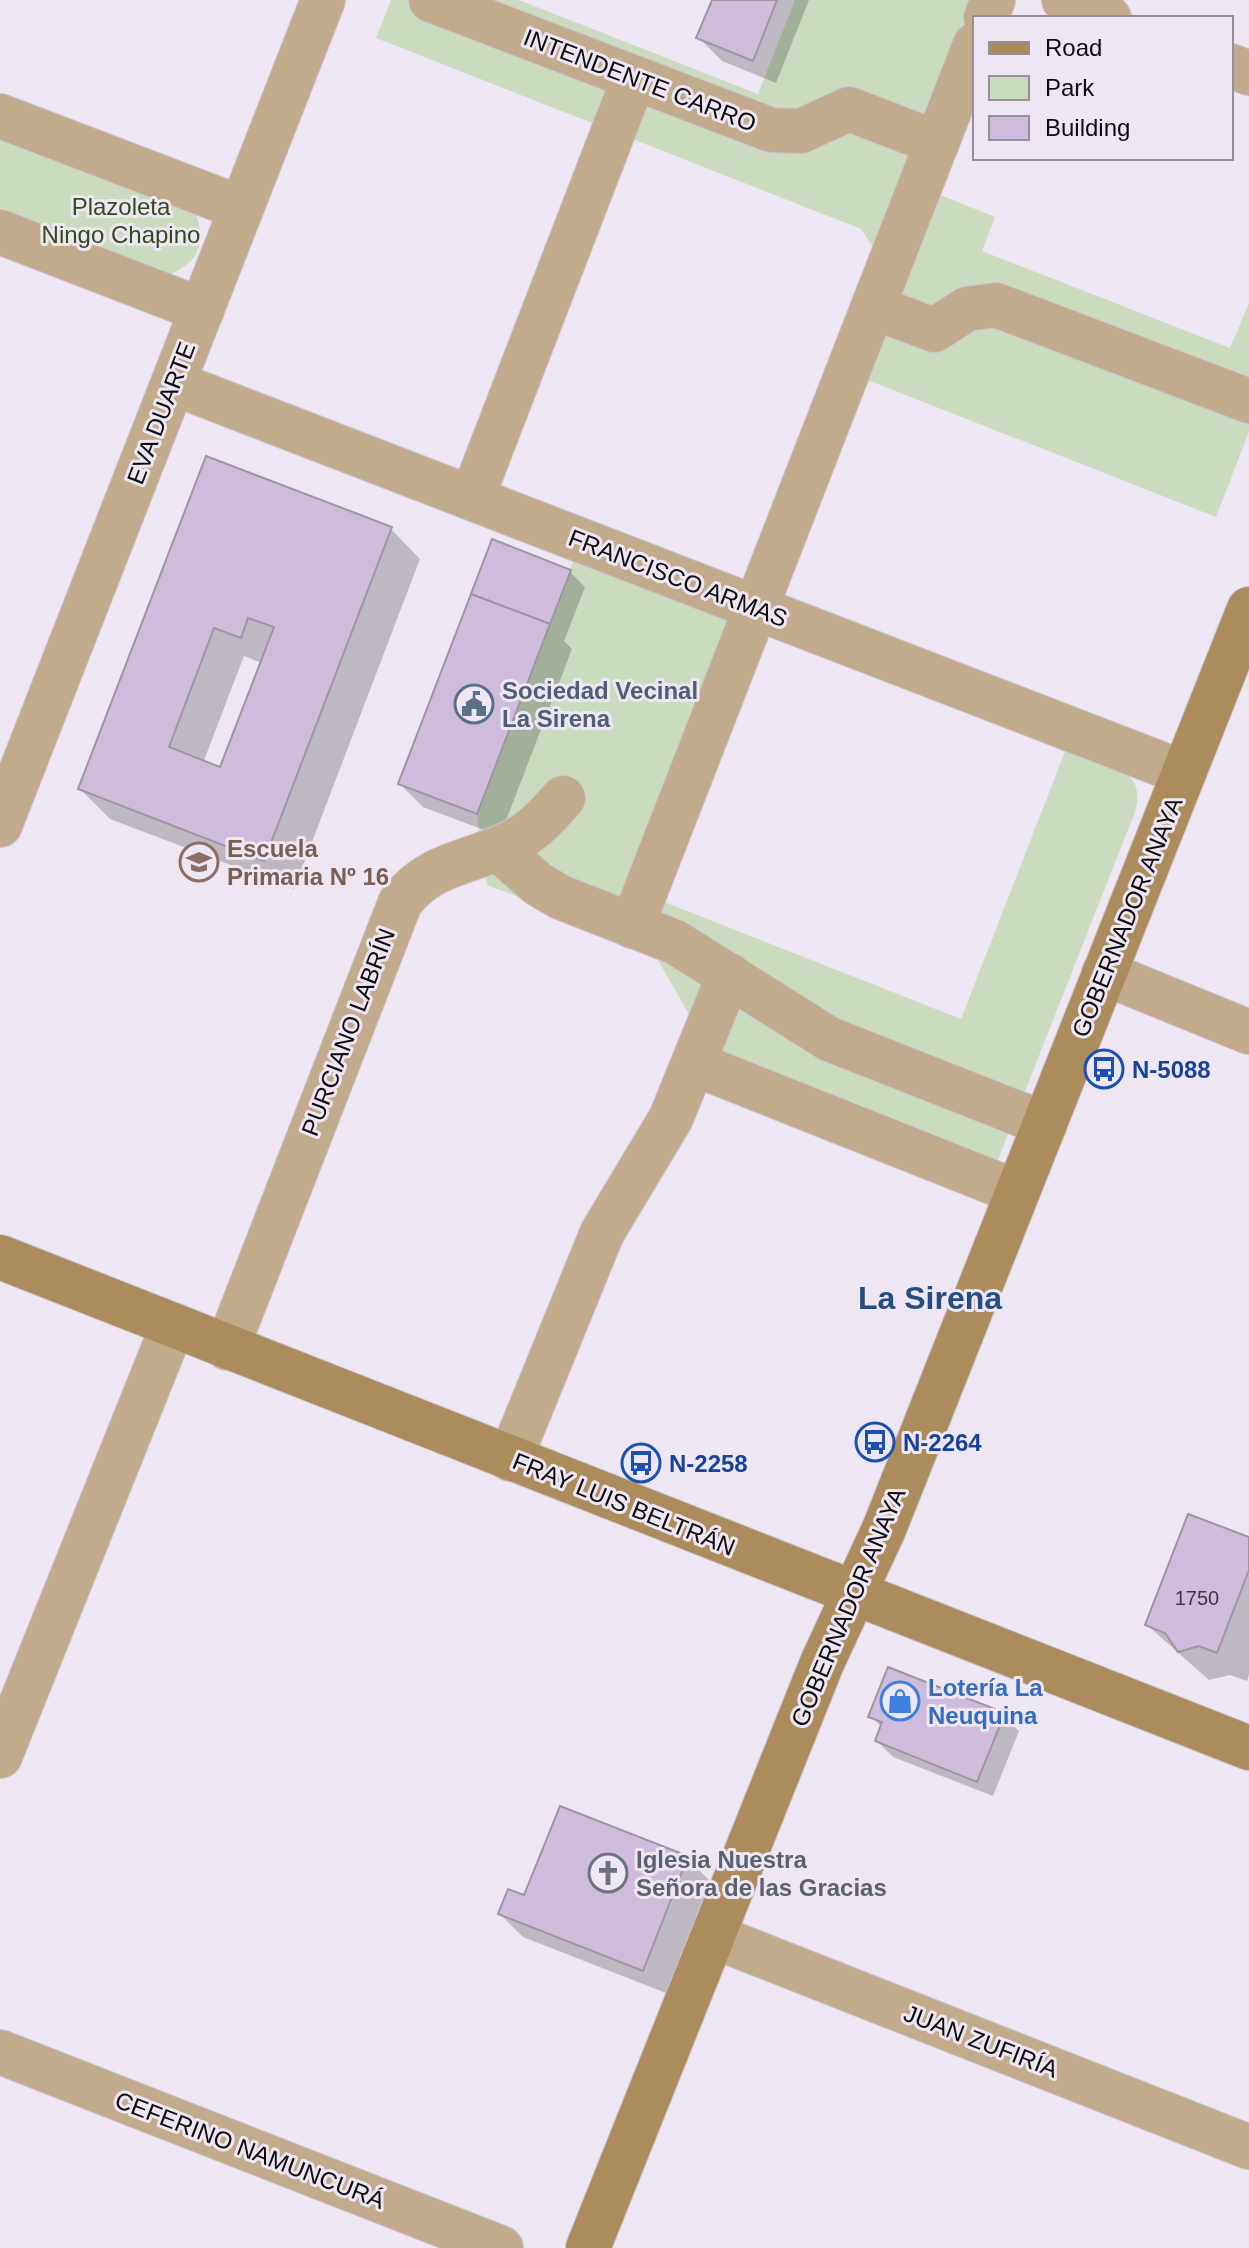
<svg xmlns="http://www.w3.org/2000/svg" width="1249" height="2248" font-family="Helvetica,sans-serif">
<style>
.green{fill:#cbdbc0}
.shadow{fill:#0003;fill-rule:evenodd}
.building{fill:#cfbcdd;stroke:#9d96a1;stroke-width:2;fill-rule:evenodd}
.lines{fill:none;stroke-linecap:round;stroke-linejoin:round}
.street-casing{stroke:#cac4cf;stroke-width:46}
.secondary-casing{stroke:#cac4cf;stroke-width:46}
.street{stroke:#c1ab8c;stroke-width:44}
.secondary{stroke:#ac8b5c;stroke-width:44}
.labels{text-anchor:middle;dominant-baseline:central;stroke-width:6;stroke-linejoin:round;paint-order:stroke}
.number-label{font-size:20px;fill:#3e3842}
.street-label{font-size:24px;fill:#0e0c0f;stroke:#eee7f3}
.park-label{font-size:24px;fill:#314b1b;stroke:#eee7f3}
.service-label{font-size:24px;font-weight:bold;fill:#4e5e75;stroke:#eee7f3;text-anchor:start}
.education-label{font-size:24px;font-weight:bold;fill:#785e54;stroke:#eee7f3;text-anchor:start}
.transit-label{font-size:24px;font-weight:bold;fill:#164399;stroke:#eee7f3;text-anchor:start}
.shop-label{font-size:24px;font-weight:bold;fill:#366cbe;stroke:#eee7f3;text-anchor:start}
.worship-label{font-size:24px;font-weight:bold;fill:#5b616d;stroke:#eee7f3;text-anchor:start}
.district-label{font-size:32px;font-weight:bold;fill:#244d82;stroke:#eee7f3}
</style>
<rect width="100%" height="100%" fill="#eee7f3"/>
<g class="green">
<path d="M391,0H519L758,94L795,0H1014L975,18L938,194L995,217L982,251L1230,348L1249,303V432L1216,517L832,366L876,252L861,229L376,38Z"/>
<path d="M0,128L195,212C207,240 199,263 170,274L0,218Z"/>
<path d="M575,557L763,629L659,900L961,1019L1066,749L1126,773C1139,784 1139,796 1135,812L985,1193L732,1089L651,948L487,885L477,815Z"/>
</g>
<g class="shadow">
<path d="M714,0H809L776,83L722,61L699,38Z"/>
<path d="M208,459L391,529L420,559L294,889L110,819L80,789ZM244,656L262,663L221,770L203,763Z"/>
<path d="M570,572L585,587L564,641L572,649L500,836L423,807L400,784Z"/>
<path d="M1249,1540V1675L1247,1681L1230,1675L1209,1680L1147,1625Z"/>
<path d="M1003,1715L1019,1731L993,1796L893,1757L877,1741L882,1728L871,1716Z"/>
<path d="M561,1808L687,1858L710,1881L666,1993L523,1937L500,1914L525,1898Z"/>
</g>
<g class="building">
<path d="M712,0H777L753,61L696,38Z"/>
<path d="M206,456L392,527L264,861L78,789ZM248,618L274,627L220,767L169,747L214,628L241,638Z"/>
<path d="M492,539L571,570L550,624L471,594Z"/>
<path d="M471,594L550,624L477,814L398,784Z"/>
<path d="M1188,1514L1249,1537V1570L1217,1653L1199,1646L1178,1652L1165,1633L1145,1625Z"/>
<path d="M888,1667L1005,1713L977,1782L875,1741L882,1722L868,1717Z"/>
<path d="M560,1806L688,1856L643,1971L498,1914L508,1889L524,1895Z"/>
</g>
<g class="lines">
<defs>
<g id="street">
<path d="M431,0L771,130L801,131L849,109L937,143"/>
<path d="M1064,0L1109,18"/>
<path d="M986,18L993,0"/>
<path d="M1231,66L1249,73"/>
<path d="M0,116L241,208"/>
<path d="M0,232L202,310"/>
<path d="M873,307L934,330L967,309L996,305L1249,401"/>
<path d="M173,383L1184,773"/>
<path d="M472,498L634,78"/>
<path d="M0,825L323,0"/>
<path d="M498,849L538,884L560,897L675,942L829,1039L1045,1124"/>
<path d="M632,926L975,45"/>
<path d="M1104,973L1249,1032"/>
<path d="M695,1064L1017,1192"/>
<path d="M227,1348L400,903C428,863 471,863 512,842C533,832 548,815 563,798"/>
<path d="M510,1459L602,1233L671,1118L729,975"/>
<path d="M0,1756L173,1325"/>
<path d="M713,1936L1249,2147"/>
<path d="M0,2052L501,2248"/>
</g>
<g id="secondary">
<path d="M0,1257L1249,1748"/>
<path d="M588,2248L822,1663L884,1529L1249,609"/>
</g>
</defs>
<use href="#street" class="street-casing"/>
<use href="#secondary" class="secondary-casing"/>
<use href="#street" class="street"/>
<use href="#secondary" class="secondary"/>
</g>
<defs>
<symbol id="civic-ring" viewBox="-11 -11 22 22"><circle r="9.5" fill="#eee7f3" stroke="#5c6f8a" stroke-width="1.5"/><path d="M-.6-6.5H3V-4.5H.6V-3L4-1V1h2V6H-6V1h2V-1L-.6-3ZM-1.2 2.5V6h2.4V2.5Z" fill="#5c6f8a"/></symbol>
<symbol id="school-ring" viewBox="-11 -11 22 22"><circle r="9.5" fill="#eee7f3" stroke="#8d6e63" stroke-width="1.5"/><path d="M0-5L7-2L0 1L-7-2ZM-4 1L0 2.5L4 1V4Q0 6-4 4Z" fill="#8d6e63"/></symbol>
<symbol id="bus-ring" viewBox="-11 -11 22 22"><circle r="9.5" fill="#eee7f3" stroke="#1a4fb4" stroke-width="1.5"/><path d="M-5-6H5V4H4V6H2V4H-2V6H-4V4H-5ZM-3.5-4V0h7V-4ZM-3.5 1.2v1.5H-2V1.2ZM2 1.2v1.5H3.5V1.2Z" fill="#1a4fb4"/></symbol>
<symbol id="shop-ring" viewBox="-11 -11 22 22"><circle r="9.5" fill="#eee7f3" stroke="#3f7fe0" stroke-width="1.5"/><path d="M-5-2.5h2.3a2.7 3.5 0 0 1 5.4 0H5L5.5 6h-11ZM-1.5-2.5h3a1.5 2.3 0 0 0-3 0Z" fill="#3f7fe0"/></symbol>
<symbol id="church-ring" viewBox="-11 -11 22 22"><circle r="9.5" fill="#eee7f3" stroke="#6b7280" stroke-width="1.5"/><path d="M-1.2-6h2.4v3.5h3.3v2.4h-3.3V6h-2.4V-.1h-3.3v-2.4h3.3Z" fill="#6b7280"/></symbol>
</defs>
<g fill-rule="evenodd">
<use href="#civic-ring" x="452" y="682" width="44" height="44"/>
<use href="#school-ring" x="177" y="840" width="44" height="44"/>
<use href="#bus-ring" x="1082" y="1047" width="44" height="44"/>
<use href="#bus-ring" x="853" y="1420" width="44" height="44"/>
<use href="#bus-ring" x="619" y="1441" width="44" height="44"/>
<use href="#shop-ring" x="878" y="1679" width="44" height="44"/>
<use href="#church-ring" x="586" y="1851" width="44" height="44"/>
</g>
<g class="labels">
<g class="number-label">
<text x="1197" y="1598">1750</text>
</g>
<g class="street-label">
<text transform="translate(640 80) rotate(21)">INTENDENTE CARRO</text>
<text transform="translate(161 413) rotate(-69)">EVA DUARTE</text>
<text transform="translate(678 578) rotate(21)">FRANCISCO ARMAS</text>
<text transform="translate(1127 917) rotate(-68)">GOBERNADOR ANAYA</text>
<text transform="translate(348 1032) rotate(-69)">PURCIANO LABRÍN</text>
<text transform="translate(624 1504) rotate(22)">FRAY LUIS BELTRÁN</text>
<text transform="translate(848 1607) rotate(-67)">GOBERNADOR ANAYA</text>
<text transform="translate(981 2041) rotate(21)">JUAN ZUFIRÍA</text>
<text transform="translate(250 2150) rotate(21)">CEFERINO NAMUNCURÁ</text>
</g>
<g class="park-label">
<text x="121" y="206">Plazoleta<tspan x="121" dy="28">Ningo Chapino</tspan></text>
</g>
<g class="service-label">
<text x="502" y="690">Sociedad Vecinal<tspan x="502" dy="28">La Sirena</tspan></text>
</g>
<g class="education-label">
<text x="227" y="848">Escuela<tspan x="227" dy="28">Primaria Nº 16</tspan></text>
</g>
<g class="transit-label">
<text x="1132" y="1069">N-5088</text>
<text x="903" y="1442">N-2264</text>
<text x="669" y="1463">N-2258</text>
</g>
<g class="shop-label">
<text x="928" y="1687">Lotería La<tspan x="928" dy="28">Neuquina</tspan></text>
</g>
<g class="worship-label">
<text x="636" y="1859">Iglesia Nuestra<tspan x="636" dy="28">Señora de las Gracias</tspan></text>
</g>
<g class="district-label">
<text x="930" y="1298">La Sirena</text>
</g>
</g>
<rect x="973" y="16" width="260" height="144" fill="#eee7f3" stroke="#948f98" stroke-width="2"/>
<rect x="989" y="42" width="40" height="12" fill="#ac8b5c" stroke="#948f98" stroke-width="2"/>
<text x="1045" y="56" font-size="24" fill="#0e0c0f">Road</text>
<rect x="989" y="76" width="40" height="24" fill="#cbdbc0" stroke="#948f98" stroke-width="2"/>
<text x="1045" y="96" font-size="24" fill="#0e0c0f">Park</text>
<rect x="989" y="116" width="40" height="24" fill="#cfbcdd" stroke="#948f98" stroke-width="2"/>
<text x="1045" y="136" font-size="24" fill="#0e0c0f">Building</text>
</svg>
